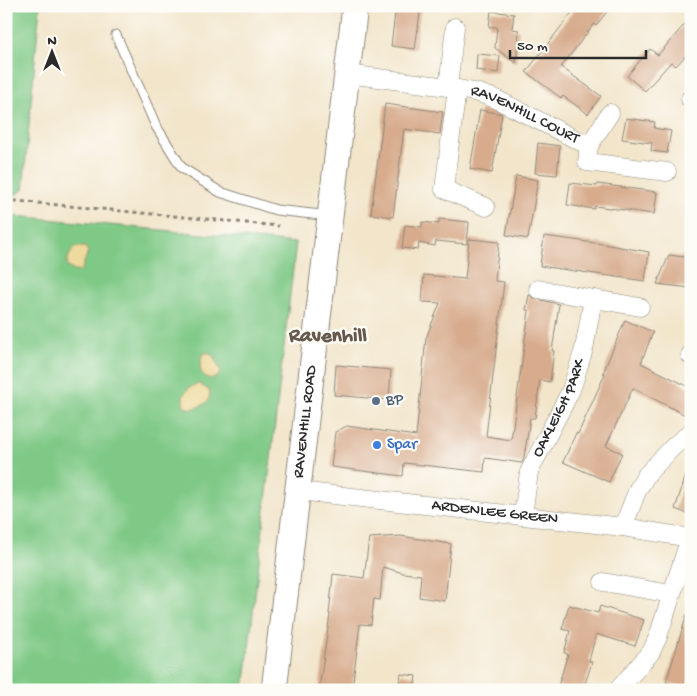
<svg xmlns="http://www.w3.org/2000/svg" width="697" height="696" font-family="'Gochi Hand',sans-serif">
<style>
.green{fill:#7fc986;stroke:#557a58}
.sand{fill:#eeda9e;stroke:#8c8264}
.building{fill:#d7ab8c}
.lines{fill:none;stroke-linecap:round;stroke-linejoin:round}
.lane-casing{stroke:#8e887a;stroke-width:11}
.street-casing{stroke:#8e887a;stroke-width:19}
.secondary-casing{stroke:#8e887a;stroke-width:27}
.path{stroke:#8e887a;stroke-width:3;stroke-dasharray:4 4;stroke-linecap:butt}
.lane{stroke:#fff;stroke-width:9}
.street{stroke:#fff;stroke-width:18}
.secondary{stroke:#fff;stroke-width:25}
.service-dot{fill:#5c6f8a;stroke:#fdfcf7;stroke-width:2}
.shop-dot{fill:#3f7fe0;stroke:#fdfcf7;stroke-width:2}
.labels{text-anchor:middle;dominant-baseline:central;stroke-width:4.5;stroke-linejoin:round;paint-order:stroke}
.street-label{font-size:16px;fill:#2b2b2b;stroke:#fdfcf7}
.service-label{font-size:16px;fill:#4e5e75;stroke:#fdfcf7;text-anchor:start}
.shop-label{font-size:16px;fill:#366cbe;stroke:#fdfcf7;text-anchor:start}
.district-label{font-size:21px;font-weight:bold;fill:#67584d;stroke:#fdfcf7}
</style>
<rect width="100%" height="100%" fill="#fdfcf7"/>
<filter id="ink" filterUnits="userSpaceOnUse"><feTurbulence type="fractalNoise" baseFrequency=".02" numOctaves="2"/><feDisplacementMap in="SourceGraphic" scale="10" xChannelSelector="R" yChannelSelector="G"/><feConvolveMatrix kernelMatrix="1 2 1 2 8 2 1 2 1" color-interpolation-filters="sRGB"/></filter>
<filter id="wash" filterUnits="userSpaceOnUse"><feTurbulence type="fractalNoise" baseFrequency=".0096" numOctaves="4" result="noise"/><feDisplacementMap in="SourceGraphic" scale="20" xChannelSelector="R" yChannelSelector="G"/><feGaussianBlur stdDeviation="1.12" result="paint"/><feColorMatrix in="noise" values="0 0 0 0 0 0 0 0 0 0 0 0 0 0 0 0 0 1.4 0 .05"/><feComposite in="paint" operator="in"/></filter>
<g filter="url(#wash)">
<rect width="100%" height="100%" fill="#f2e5ca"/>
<g class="green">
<path d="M6,6H40L23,190L6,200Z"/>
<path d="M6,215L296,243L244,690H6Z"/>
</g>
<g class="sand">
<path d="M77,247H85L88,252L81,271H74L67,266L68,258L73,249Z"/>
<path d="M205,353H210L213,356L221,372C217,378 214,379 207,378L201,372L200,366L202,355Z"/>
<path d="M199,384L209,390C212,403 202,406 191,409L184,406C180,394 188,386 199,384Z"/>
</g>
<g id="blocks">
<g class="building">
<path d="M396,6H421L415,49L391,46Z"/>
<path d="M577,6H611L596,26L594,24L561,67L601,96L588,114L563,96L561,98L526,72Z"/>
<path d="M491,11L514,14L512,29L519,30L516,63L495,48L497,27H489Z"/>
<path d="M691,17V50L676,66L671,62L645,91L627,76L650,49L658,55Z"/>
<path d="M477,54L500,56L498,73L476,70Z"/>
<path d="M385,104L443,112L440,134L404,129L393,217L371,214Z"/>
<path d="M480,110L502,114L492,173L470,169Z"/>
<path d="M626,118L655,122L654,128L671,131L667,153L651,151L652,143L622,139Z"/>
<path d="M538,143L560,146L557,175L535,173Z"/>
<path d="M516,176L538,180L528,239L506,235Z"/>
<path d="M570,183L597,186L598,184L657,192L654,214L595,206L594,209L567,205Z"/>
<path d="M439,219L469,222L467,244L436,241L435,246L419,243L418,250L402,248L405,225L422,227V222L439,224Z"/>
<path d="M544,236L603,244L649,252L645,281L540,266Z"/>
<path d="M469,239L499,242L495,281L504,282L486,436L511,440L529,311L526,310L529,295L536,299L559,304L552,351H554L550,382L540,380L535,418H530L524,458L522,463L485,458L484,472L404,463L403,476L331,467L335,432L347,426L416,436L426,338L440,303L422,302L424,275L465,279Z"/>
<path d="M669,255L691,258V288L657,284Z"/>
<path d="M625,320L653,332L641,363L691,388V418L633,388L606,446L622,453L609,482L563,462L576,433L578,434L605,374L603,373Z"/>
<path d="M336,365L391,370L389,400L334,395Z"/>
<path d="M688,469H691V515L675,509Z"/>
<path d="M401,536L451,544L445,601L419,597L421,575L403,573L383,567L380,600L374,599L371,625L360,624L352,690H319L330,614H329L333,574L364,578L369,538Z"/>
<path d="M569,605L598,613L600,606L644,620L635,646L596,634L589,661L592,662L583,690H570L558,686L568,654L564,653L570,631L562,629Z"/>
<path d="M687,614H691V689L666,682Z"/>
<path d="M401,674L416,676L414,690H398Z"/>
</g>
</g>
</g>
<g filter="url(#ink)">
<use href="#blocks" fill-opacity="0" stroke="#8e887a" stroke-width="1"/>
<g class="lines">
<defs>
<path id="lane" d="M116,35L156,126L182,168L220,192L276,210L330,216"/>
<g id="street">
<path id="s1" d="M347,74L448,87L479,93L496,99L589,146L587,162L667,172"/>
<path d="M448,87L455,27"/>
<path d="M457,89L444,189L486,207"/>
<path d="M690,99H691"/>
<path d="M589,146L610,113"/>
<path d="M538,289L640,307"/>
<path d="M690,355L691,356"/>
<path id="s2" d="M298,491L623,527L691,538"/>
<path id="s3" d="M523,516L529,472L571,390L584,349L593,299"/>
<path d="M623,527L638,489L647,474L675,445L691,432"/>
<path d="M603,582L671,594"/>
<path d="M618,690L651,652L658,637L690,538"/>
</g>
<g id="secondary">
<path id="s4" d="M274,690L355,6"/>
</g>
</defs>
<use href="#lane" class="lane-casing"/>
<use href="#street" class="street-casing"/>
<use href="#secondary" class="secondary-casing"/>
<path class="path" d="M6,200L279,226"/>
<use href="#lane" class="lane"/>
<use href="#street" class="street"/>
<use href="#secondary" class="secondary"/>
</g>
</g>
<circle class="service-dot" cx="376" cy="401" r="5"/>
<circle class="shop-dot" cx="377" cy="445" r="5"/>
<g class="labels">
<g class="street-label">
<text stroke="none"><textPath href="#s1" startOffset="184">RAVENHILL COURT</textPath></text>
<text stroke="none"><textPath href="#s3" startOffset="115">OAKLEIGH PARK</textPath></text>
<text stroke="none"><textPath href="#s4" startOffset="270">RAVENHILL ROAD</textPath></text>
<text stroke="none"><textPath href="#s2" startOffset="198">ARDENLEE GREEN</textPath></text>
</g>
<g class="service-label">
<text x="386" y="401">BP</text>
</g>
<g class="shop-label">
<text x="387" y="445">Spar</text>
</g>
<g class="district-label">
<text x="328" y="337">Ravenhill</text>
</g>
</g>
<rect width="697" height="696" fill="none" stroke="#fdfcf7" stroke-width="25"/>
<g transform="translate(52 52)" stroke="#fdfcf7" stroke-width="4" paint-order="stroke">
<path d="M0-4L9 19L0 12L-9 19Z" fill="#2b2b2b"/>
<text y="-8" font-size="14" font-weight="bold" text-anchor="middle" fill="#2b2b2b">N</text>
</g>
<path d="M510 50v8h136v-8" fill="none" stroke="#2b2b2b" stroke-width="2.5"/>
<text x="517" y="50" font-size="15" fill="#2b2b2b" stroke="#fdfcf7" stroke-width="4" paint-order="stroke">50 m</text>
</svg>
